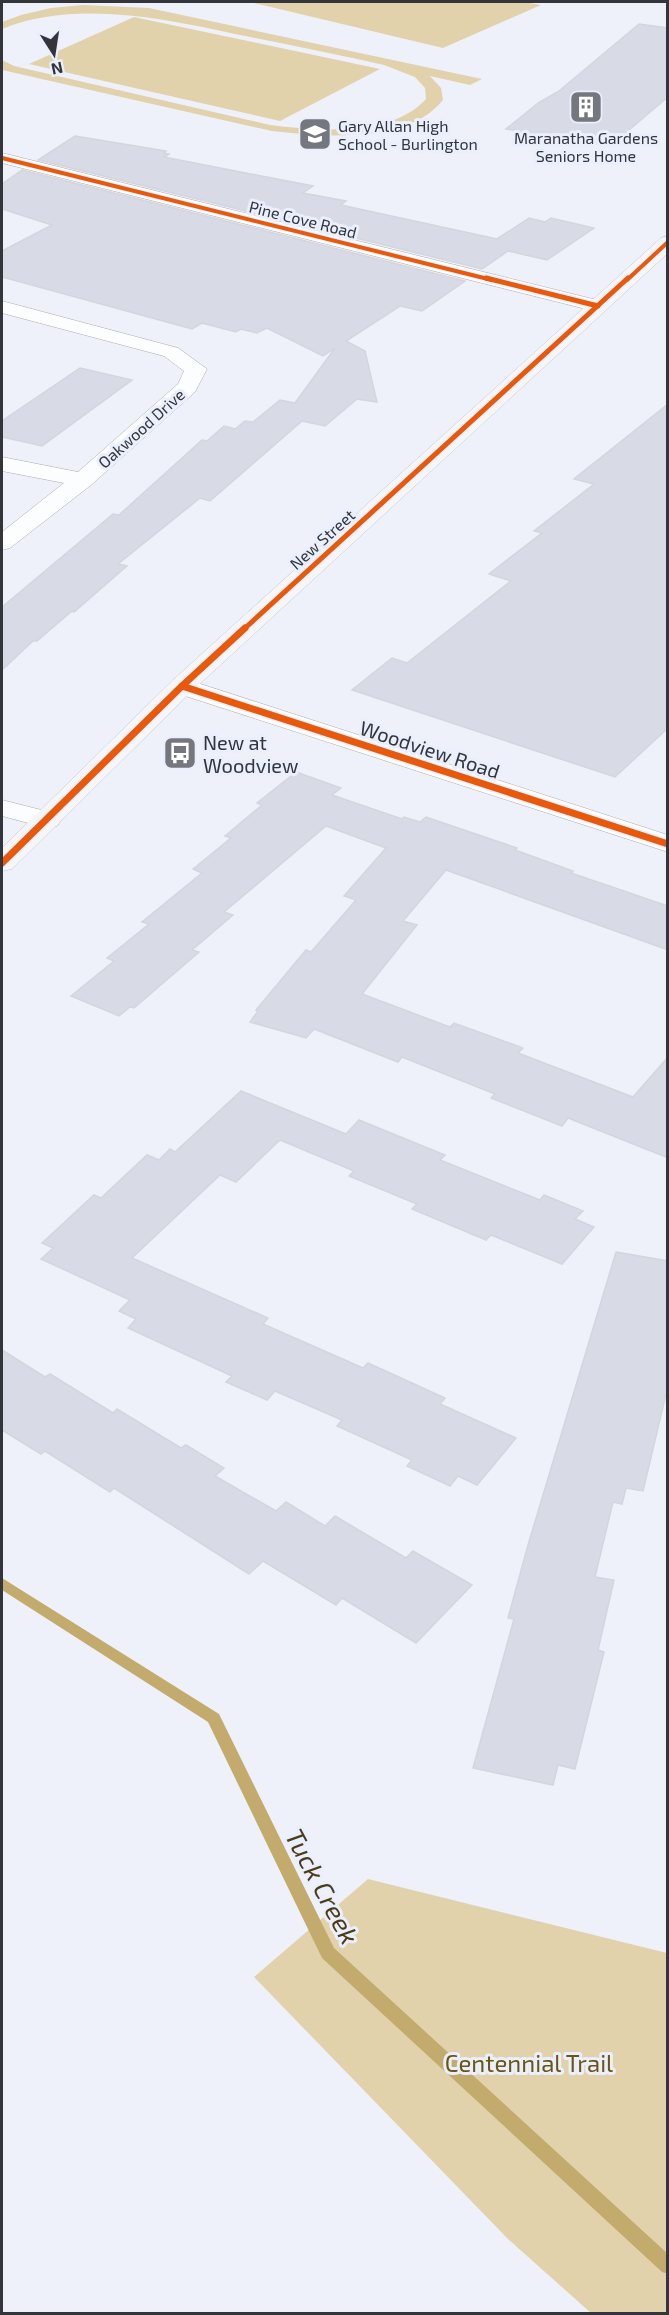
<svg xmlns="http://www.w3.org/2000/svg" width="669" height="2315" font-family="'Exo 2',sans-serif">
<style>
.green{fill:#e1d2ab}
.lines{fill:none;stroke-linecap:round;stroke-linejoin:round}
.stream{fill:#c2ab6d;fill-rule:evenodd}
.building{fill:#d8dae5;stroke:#d3d6dc;stroke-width:1.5}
.minor-casing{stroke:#aaacb2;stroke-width:1}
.major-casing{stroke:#c4c6ce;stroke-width:1}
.minor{fill:#fcfdfe;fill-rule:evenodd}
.major{fill:#f5f6f9;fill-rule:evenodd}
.cycleway-far2-casing{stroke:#eaeffe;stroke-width:6}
.cycleway-far1-casing{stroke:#eaeffe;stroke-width:8}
.cycleway-casing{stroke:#eaeffe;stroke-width:10}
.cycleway-far2{stroke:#e8590c;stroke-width:4}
.cycleway-far1{stroke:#e8590c;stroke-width:5}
.cycleway{stroke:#e8590c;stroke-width:7}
.labels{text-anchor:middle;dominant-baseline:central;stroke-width:6;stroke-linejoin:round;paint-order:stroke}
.far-poi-label{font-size:16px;fill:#33353b;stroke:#eaeffe;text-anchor:start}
.far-street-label{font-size:16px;fill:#33353b;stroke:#eaeffe}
.poi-label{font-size:20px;fill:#33353b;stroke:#eaeffe;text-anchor:start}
.street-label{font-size:20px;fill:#33353b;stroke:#eaeffe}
.near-park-label{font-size:24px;fill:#6c550f;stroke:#eaeffe}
.near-water-label{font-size:26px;font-style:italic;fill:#4b3c16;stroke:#eaeffe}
</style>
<rect width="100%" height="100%" fill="#eef1fa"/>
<g class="green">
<path d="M250,2H524L541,5L443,48Z"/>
<path d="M83,5L149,8L482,79L470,85L430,76L441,88L443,100C408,144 323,137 272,131L2,70V60L14,66L270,125C317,131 392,137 426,99L425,88L415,77L384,65C334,54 285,44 235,34C161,18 74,0 2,29V22L21,15L51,8Z"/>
<path d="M134,17L380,69L280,121L29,64Z"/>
<path d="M368,1879L667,1953V2313H591L508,2239L254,1977Z"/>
</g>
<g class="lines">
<path class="stream" d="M2,1578L219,1714L334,1948L668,2254V2274L662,2272L322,1958L208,1722L2,1590Z"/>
</g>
<g class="building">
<path d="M639,24L668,28V97L610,146L506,129L538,103L559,91Z"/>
<path d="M75,136L166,151L164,153L169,154L164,157L313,186L303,193L346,201L341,205L497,239L529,218L545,222L551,218L594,228L547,260L508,251L482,269L38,160Z"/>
<path d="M22,170L465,281L422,311L400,306L346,341L365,351L377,402L357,399L325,426L302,421L210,501L200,498L118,564L127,566L74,612L72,611L37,641H33L2,670V607L113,514L119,515L202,440L207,441L224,426L235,429L245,421L253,422L280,400L295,403L335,348L323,356L267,328L257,333L241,329L236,332L202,323L192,329L2,277V251L52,225L2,209V184Z"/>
<path d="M80,368L132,380L42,446L2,437V421Z"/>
<path d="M668,404V728L615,777L352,690L392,658L407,663L511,581L489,574L542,533L534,531L594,484L574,479Z"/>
<path d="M296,772L341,788L332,795L402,819L404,817L420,822L426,817L517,848L515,850L573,871L571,873L668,906V950L446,870L403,921L417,925L362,994L450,1027L454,1023L523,1048L518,1053L633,1097L668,1057V1158L568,1118L562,1126L491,1098L495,1094L402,1057L398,1062L314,1029L306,1038L250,1022L258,1011L256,1010L306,950L311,952L356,900L344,896L386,848L326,826L224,912L233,915L192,950L199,952L134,1008L130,1007L119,1016L71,996L114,961L107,958L149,924L142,922L202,873L193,869L231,838L225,836L262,805L257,803Z"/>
<path d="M241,1091L346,1134L359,1120L445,1155L440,1160L540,1200L544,1195L583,1211L575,1219L594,1227L562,1264L491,1235L486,1240L412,1209L417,1204L349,1176L354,1171L280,1140L236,1182L220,1175L132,1258L268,1318L263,1324L363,1368L368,1363L445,1398L440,1404L516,1438L477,1485L458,1476L450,1486L407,1466L412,1460L337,1426L342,1420L275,1391L267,1400L226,1382L232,1376L128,1328L136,1319L119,1311L130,1300L41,1259L53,1248L42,1243L94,1195L101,1198L147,1155L159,1160L170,1149L175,1152Z"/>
<path d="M616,1252L668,1261V1386L643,1491L626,1488L622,1504L613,1502L595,1577L614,1580L598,1650L604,1652L575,1769L558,1765L553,1785L473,1768L514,1619L508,1618L528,1545Z"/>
<path d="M2,1350L45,1377L50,1374L113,1413L117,1409L181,1448L186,1445L224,1468L215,1476L276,1511L286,1502L325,1526L335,1516L406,1558L413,1551L472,1585L416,1643L342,1598L336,1605L263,1561L249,1574L114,1488L110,1492L45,1451L41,1454L2,1430Z"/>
</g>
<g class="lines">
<defs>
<g id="minor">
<path d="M2,153L605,302L608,306L605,310L598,312L2,163Z"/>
<path d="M2,301L178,348L207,369L195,392L91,485L10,548L2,550V532L64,483L2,471V457L78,472L178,384L184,371L164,356L2,313Z"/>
<path d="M182,678L668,835V852L173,692L169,686L173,680Z"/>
<path d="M2,800L57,814L61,820L57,826L47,828L2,816Z"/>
</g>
<path id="major" d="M668,236V253L191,692L12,869L2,871V848L173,680L661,238Z"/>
</defs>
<use href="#minor" class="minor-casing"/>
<use href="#major" class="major-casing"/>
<use href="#minor" class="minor"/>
<use href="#major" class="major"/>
<defs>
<g id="cycleway-far2">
<path d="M2,158L492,280"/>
<path d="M627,280L668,242"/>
</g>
<g id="cycleway-far1">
<path d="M486,278L598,306"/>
<path d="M243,630L628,278"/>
</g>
<g id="cycleway">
<path d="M182,686L668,844"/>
<path d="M2,863L182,686L245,628"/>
</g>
</defs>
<use href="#cycleway-far2" class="cycleway-far2-casing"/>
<use href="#cycleway-far1" class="cycleway-far1-casing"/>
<use href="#cycleway" class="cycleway-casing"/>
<use href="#cycleway-far2" class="cycleway-far2"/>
<use href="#cycleway-far1" class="cycleway-far1"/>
<use href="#cycleway" class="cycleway"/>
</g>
<defs>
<symbol id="building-square" viewBox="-11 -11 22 22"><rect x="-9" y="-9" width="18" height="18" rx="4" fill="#74777e" stroke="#eaeffe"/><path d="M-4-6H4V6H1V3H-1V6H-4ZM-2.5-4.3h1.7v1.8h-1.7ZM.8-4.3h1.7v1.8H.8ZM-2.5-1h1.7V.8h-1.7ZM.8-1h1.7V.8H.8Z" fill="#fff"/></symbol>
<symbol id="school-square" viewBox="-11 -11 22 22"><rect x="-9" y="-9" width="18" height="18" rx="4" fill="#74777e" stroke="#eaeffe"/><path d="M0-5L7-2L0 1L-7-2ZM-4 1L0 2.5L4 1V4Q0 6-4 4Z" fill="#fff"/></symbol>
<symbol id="bus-square" viewBox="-11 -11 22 22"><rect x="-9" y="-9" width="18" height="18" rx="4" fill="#74777e" stroke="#eaeffe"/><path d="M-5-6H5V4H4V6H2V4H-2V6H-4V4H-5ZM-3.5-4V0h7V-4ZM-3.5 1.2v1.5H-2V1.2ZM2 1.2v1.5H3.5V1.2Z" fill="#fff"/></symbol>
</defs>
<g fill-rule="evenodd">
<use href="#building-square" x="567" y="88" width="38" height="38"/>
<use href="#school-square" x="296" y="115" width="38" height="38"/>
<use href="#bus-square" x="161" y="734" width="38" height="38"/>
</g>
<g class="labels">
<g class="far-poi-label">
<text x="338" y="125">Gary Allan High<tspan x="338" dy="18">School - Burlington</tspan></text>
<text x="586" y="137" text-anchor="middle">Maranatha Gardens<tspan x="586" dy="18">Seniors Home</tspan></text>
</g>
<g class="far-street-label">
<text transform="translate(303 219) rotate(14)">Pine Cove Road</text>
<text transform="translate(141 428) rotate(-42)">Oakwood Drive</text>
<text transform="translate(322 539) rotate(-42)">New Street</text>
</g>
<g class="poi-label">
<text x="203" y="742">New at<tspan x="203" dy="23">Woodview</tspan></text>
</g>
<g class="street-label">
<text transform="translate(430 749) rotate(18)">Woodview Road</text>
</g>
<g class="near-park-label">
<text x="529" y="2062">Centennial Trail</text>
</g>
<g class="near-water-label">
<text transform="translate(323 1886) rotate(62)">Tuck Creek</text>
</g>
</g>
<rect width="669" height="2315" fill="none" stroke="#33353b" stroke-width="6"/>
<g transform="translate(54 54) rotate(168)" stroke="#eaeffe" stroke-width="4.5" paint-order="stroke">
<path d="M0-4.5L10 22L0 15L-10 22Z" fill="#33353b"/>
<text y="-9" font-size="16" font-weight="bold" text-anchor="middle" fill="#33353b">N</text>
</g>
</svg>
